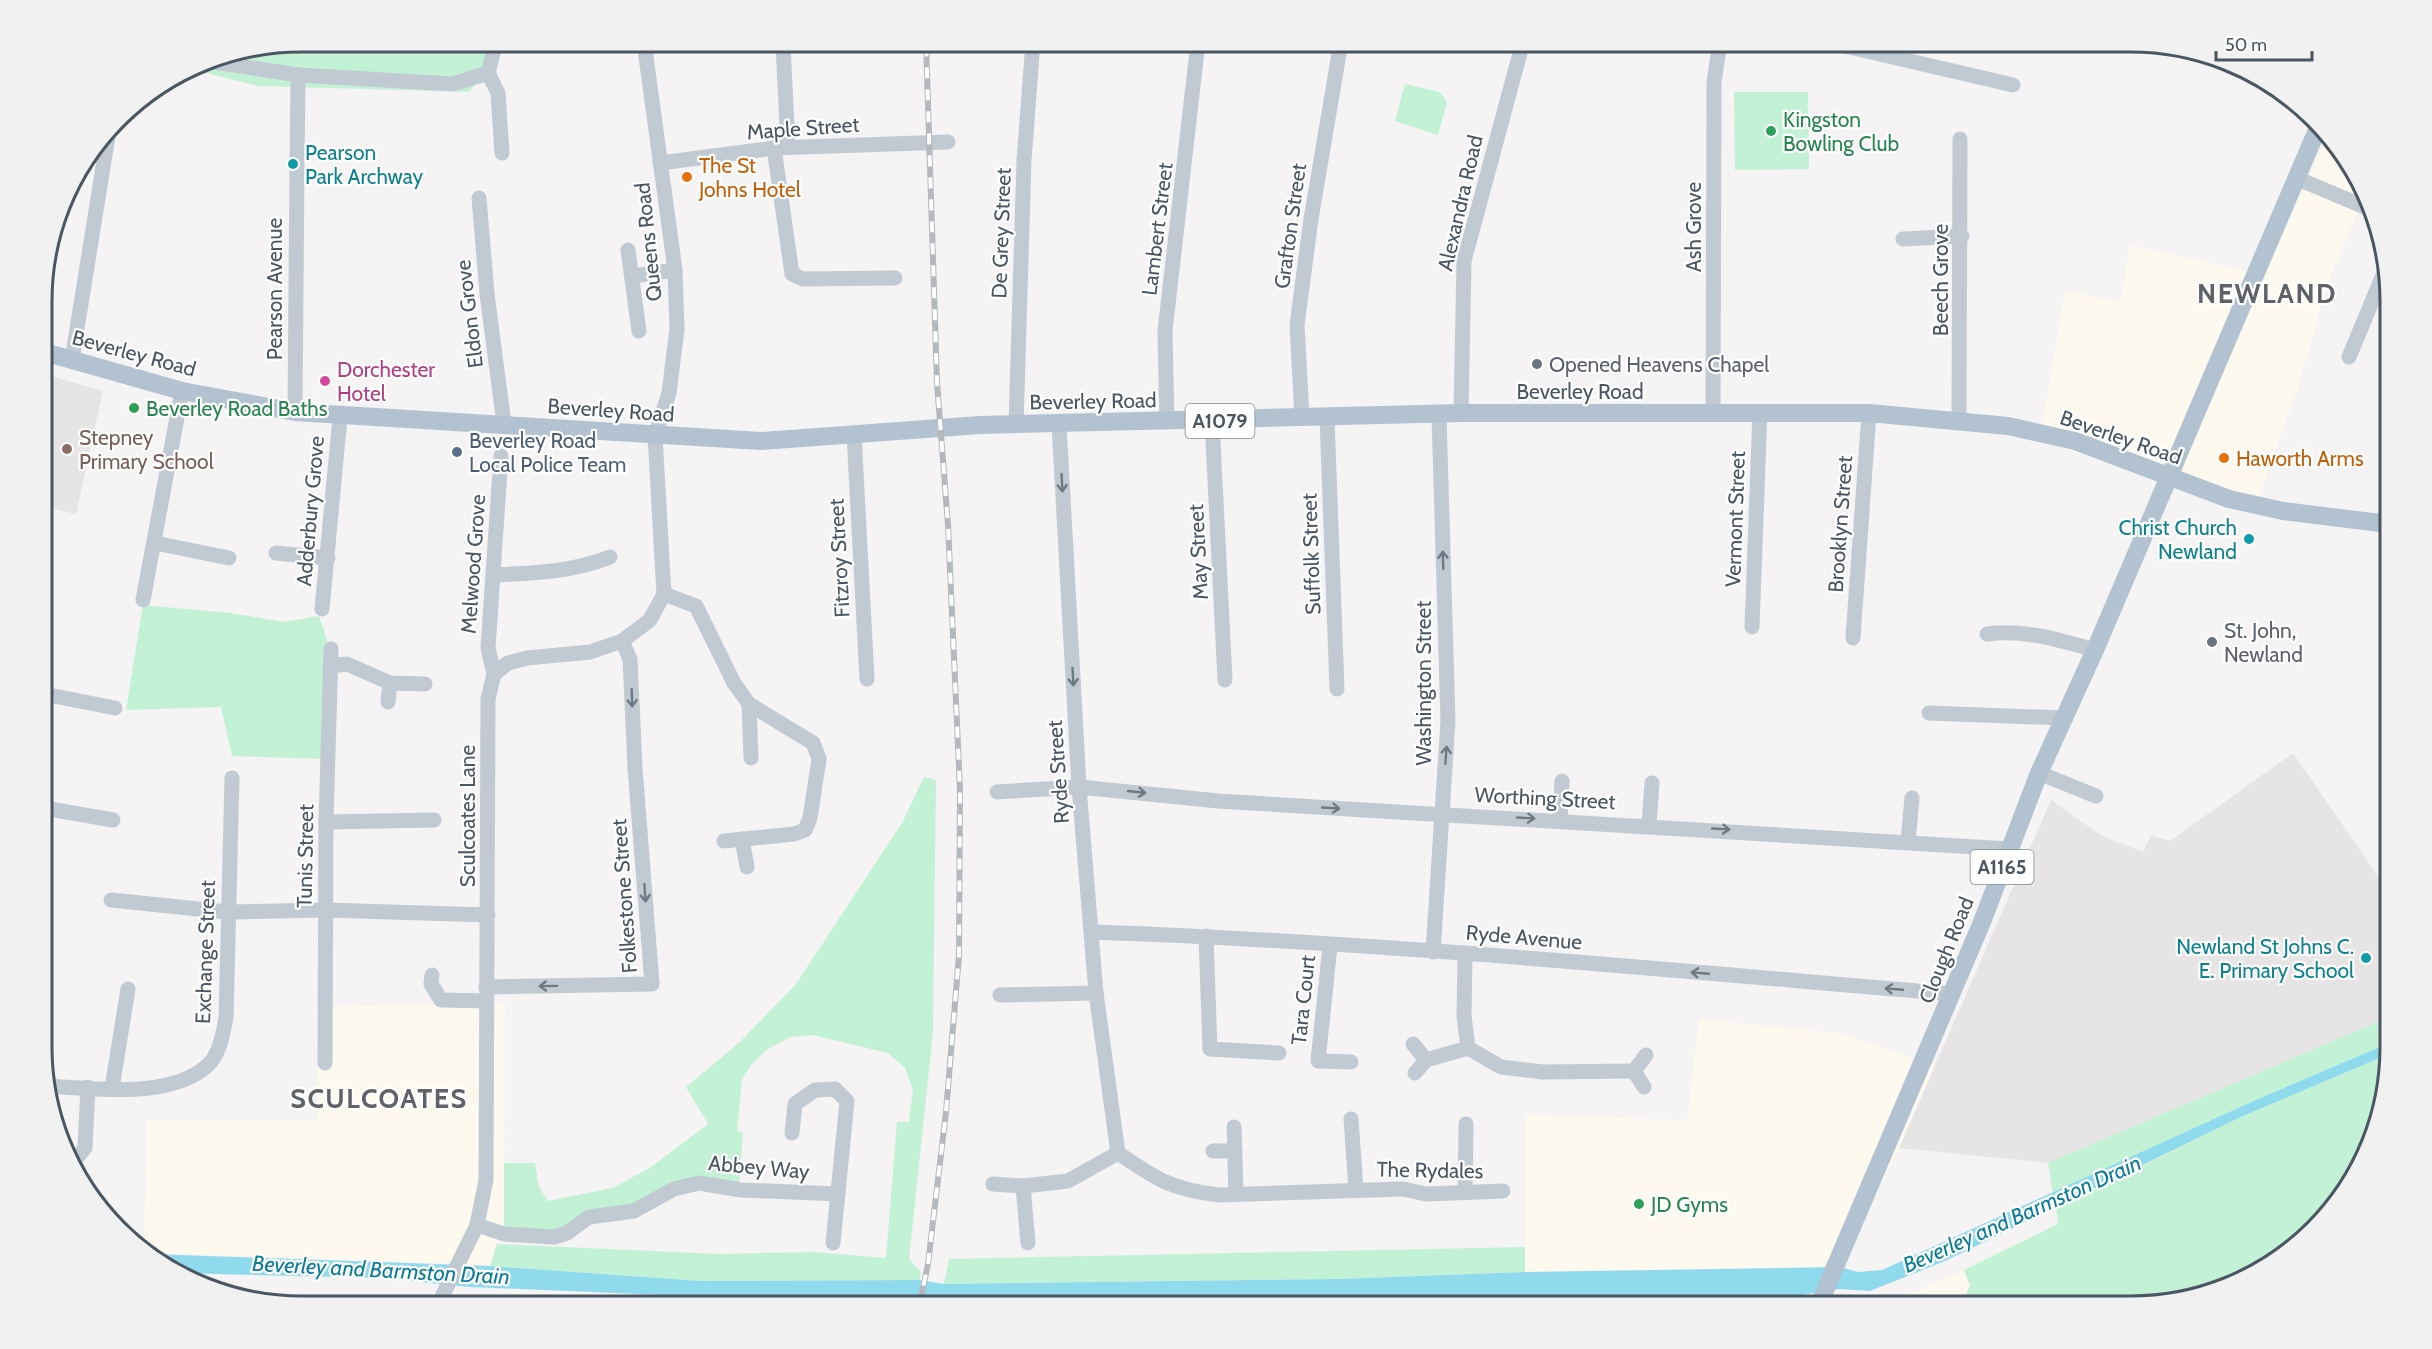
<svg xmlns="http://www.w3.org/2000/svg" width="2432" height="1349" font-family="Cabin,sans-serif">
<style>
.commercial{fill:#fdf9ef}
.education{fill:#e6e4e5}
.green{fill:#c3f1d5}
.water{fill:#90daee}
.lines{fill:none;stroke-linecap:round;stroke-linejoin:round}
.minor{stroke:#c1cad2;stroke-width:15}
.major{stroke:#b3c2d1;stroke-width:18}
.rail-casing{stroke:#b5b8bd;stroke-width:6}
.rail{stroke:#fff;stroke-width:4;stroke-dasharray:11;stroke-linecap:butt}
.oneway{stroke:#6e7983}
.leisure-dot{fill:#2e9e5b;stroke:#fff;stroke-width:2}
.culture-dot{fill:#0f9aa8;stroke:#fff;stroke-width:2}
.food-dot{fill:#e8710a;stroke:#fff;stroke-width:2}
.worship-dot{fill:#6b7280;stroke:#fff;stroke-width:2}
.hotel-dot{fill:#d1479c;stroke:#fff;stroke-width:2}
.education-dot{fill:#8d6e63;stroke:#fff;stroke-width:2}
.service-dot{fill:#5c6f8a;stroke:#fff;stroke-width:2}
.labels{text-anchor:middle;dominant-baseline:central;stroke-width:4.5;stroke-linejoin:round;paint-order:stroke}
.shield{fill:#fff;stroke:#808990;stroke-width:1.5}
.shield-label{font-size:20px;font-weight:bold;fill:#4a5661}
.leisure-label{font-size:21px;fill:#27864d;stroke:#fff;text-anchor:start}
.street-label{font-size:21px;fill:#4a5661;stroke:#fff}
.culture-label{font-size:21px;fill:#0d838f;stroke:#fff;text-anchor:end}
.food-label{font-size:21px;fill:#c56008;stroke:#fff;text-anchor:start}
.worship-label{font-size:21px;fill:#5b616d;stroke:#fff;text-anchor:start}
.hotel-label{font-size:21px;fill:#b23c85;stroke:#fff;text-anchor:start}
.education-label{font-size:21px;fill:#785e54;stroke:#fff;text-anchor:start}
.service-label{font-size:21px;fill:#4e5e75;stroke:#fff;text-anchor:start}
.water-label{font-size:22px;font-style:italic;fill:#0c7c9b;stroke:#fff}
.district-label{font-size:27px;font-weight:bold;letter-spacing:1.5px;fill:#5f6368;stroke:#fff}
.rim{fill:none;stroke:#4a5661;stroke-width:3}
</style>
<rect width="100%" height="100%" fill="#f5f3f3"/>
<g class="commercial">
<path d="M2326,140L2346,158L2365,194L2331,275L2298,387L2253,514L2040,440L2065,291L2121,301L2130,245L2230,267L2263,278Z"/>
<path d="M505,1003L504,1220L490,1265L152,1253L144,1246L147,1120H318L317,1007Z"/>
<path d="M1699,1019L1839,1033L1935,1066L1899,1148L1840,1267L1525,1272L1526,1115L1687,1120Z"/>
<path d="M1964,1270L1970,1285L1961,1307H1878Z"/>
</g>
<g class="education">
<path d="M44,374L103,391L76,514L44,507Z"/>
<path d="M2293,753L2389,892V1017L2048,1163L1899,1148L2051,800L2102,836L2143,852L2151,835L2170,841Z"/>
</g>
<g class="green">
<path d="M301,42H498L486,70L469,92L258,86L190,69L202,62Z"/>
<path d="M1405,84L1440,92L1447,102L1438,135L1395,121Z"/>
<path d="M1734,92H1808L1809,169L1735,170Z"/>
<path d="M143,605L230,613L284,622L319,616L329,646L326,759L232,756L221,707L126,710Z"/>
<path d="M924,777L936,780L933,1032L909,1259L921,1272L920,1280L701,1281L490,1266L497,1244L720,1254L815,1252L886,1258L897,1122H909L913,1090L905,1068L888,1053L812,1035L790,1037L765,1051L751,1065L742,1080L737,1131L743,1133L739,1184L685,1180L647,1204L570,1230L504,1234V1163H535L539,1187L548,1201L612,1188L650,1168L708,1124L686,1087L740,1042L796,984L902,823Z"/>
<path d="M2389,1017V1043L2258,1099L2053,1194L2048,1163Z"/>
<path d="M2389,1054V1064L2355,1177L2314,1231L2261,1272L2147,1306L1961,1307L1970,1285L1964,1270L2058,1224L2056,1208L2243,1116Z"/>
<path d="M1525,1247V1272L1338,1279L944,1284L949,1259Z"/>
<path d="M1801,1295L1795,1307H940L941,1300C1228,1304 1514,1298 1801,1295Z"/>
</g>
<path class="water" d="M2389,1043V1054L2243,1116L1945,1261L1870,1291L1839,1289L1801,1295C1514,1298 1228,1304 941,1300L916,1304H882L470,1287L380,1278L174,1273L152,1254L490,1266L701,1281L920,1280L944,1284L1338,1279L1525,1272L1840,1267L1858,1272L1882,1270L2258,1099Z"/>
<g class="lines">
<g class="minor">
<path d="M785,42L783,45L788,147"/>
<path d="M1828,42L2013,85"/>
<path d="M208,61L298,75L453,84L488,73L496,42"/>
<path d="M488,73L498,93L502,153"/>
<path d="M774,148L792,274L803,279L895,278"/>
<path d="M297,162L298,75"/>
<path d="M660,163L774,148L948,142"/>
<path d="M2296,178L2372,210"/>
<path d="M479,198L487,294L504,424"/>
<path d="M1903,239L1962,236"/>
<path d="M628,250L639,331"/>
<path d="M633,276L675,270"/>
<path d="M2349,357L2386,268"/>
<path d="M72,360L108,136"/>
<path d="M295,412L297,165"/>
<path d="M1713,412L1714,82L1720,42"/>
<path d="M1461,413L1464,261L1523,42"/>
<path d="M1302,418L1297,325L1311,219L1341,42"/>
<path d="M1327,418L1337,689"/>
<path d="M1959,420L1960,139"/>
<path d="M1212,421L1225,680"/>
<path d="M1167,422L1165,331L1198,42"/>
<path d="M1059,424L1079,787L1096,993L1118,1153C1156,1179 1172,1190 1219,1195L1403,1189L1426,1194L1503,1191"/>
<path d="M1016,425L1024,160L1033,42"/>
<path d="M854,434L867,679"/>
<path d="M155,543L229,558"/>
<path d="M276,553L328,558"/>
<path d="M494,575C535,573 572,572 610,557"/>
<path d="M664,594L696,606L734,683L749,704L813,743L819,759L810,818L805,830L794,834L724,841"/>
<path d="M143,600L182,391"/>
<path d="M322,609L340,417"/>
<path d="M1752,627L1760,411"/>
<path d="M1987,634C2024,629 2059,640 2095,650"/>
<path d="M1853,638L1869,413"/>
<path d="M330,666L347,664L390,683L425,684"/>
<path d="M494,674L488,648L501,456"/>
<path d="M2389,690L2387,722L2389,730"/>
<path d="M44,694L115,708"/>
<path d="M388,702L390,683"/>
<path d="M749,704L751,758"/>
<path d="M1929,713L2064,718"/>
<path d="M2039,773L2096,796"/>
<path d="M997,792L1079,787L1218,801L2009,849"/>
<path d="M44,808L113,820"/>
<path d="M1560,820L1562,781"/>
<path d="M326,822L434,820"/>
<path d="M1649,825L1652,783"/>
<path d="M742,839L747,867"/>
<path d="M1908,842L1912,798"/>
<path d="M111,900L227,912L326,910L488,915"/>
<path d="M1092,932C1380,942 1666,970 1952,994"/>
<path d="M1206,936L1210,1049L1279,1053"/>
<path d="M1330,946L1318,1061L1351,1062"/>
<path d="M1433,952L1448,721L1439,415"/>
<path d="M1465,953L1464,1016L1468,1048L1501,1067L1543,1072L1634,1071"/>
<path d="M432,975L431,984L441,1000L486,1001"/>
<path d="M486,987L652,984L635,768L630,659L622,641"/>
<path d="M1000,995L1096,993"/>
<path d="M1413,1044L1426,1060L1415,1073"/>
<path d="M1426,1060L1468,1048"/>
<path d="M325,1063L326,822L331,649"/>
<path d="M46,1086C94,1088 170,1100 208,1065C220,1054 223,1033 226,1018L232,778"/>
<path d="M1644,1087L1634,1071L1646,1055"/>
<path d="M112,1088L128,989"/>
<path d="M1351,1119L1356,1190"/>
<path d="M1234,1127L1236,1194"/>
<path d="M792,1133L795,1104L815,1090L835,1089L847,1101L833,1243"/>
<path d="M1213,1151H1235"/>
<path d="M74,1161L85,1148L88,1087"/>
<path d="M993,1184L1023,1186"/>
<path d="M1465,1192L1466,1124"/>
<path d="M477,1225L504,1234L554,1237L567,1233L589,1217L634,1211L674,1189L699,1183L741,1190L838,1194"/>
<path d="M1028,1243L1023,1186L1068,1181L1118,1153"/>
<path d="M437,1307L477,1225L486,1180L488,699L494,674L508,663L527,658L590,652L622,641L650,620L664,594L655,436L669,393L677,329L675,270L644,42"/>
</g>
<g class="major">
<path d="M44,352L182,391L295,412L761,441L980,425L1461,413H1869L2008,426L2075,441L2229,499L2283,511L2389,524"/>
<path d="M1818,1307L1982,922L2039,773L2095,650L2317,130"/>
</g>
<defs>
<path id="rail" d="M919,1307L928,1264L946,1112L959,955L960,790L948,525L937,383L926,42"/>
</defs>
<use href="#rail" class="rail-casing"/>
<use href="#rail" class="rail"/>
</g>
<defs><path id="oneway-shaft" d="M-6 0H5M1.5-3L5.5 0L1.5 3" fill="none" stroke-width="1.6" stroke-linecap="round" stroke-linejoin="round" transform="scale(1.5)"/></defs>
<g class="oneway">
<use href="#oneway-shaft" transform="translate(1062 483) rotate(87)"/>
<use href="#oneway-shaft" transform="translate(1443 560) rotate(-92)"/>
<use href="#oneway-shaft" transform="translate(1073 677) rotate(87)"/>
<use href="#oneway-shaft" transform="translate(632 698) rotate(88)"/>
<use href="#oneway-shaft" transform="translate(1446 755) rotate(-86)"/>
<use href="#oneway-shaft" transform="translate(1137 792) rotate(6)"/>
<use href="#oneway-shaft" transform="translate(1331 808) rotate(3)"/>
<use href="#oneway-shaft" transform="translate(1526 818) rotate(3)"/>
<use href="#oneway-shaft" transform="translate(1721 829) rotate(3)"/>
<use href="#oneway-shaft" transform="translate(645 893) rotate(86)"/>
<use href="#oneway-shaft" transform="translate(1700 973) rotate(-175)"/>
<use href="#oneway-shaft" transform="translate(548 986) rotate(179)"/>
<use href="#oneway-shaft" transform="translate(1894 989) rotate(-175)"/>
</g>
<g class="leisure-dot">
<circle cx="1771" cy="131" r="6"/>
<circle cx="134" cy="408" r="6"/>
<circle cx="1639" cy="1204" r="6"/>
</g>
<g class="culture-dot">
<circle cx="293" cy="164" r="6"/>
<circle cx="2249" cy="539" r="6"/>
<circle cx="2366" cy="958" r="6"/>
</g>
<g class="food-dot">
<circle cx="687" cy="177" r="6"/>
<circle cx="2224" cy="458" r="6"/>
</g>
<g class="worship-dot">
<circle cx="1537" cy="364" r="6"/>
<circle cx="2212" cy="642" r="6"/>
</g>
<circle class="hotel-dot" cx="325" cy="381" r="6"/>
<circle class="education-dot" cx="67" cy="449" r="6"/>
<circle class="service-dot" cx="457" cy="452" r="6"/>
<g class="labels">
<g class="shield">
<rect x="1185.5" y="404" width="69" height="34" rx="4.5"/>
<rect x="1970.5" y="850" width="63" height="34" rx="4.5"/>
</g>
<g class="shield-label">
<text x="1220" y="421">A1079</text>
<text x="2002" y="867">A1165</text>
</g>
<g class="leisure-label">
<text x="1783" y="119">Kingston<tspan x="1783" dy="24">Bowling Club</tspan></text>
<text x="146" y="408">Beverley Road Baths</text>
<text x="1651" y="1204">JD Gyms</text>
</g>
<g class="street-label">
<text transform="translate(803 128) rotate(-4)">Maple Street</text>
<text transform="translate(1460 203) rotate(-77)">Alexandra Road</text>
<text transform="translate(1290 226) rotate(-82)">Grafton Street</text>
<text transform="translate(1693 227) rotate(-90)">Ash Grove</text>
<text transform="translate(1157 229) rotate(-83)">Lambert Street</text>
<text transform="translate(1001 233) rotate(-88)">De Grey Street</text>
<text transform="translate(648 242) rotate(-96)">Queens Road</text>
<text transform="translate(1940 280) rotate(-90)">Beech Grove</text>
<text transform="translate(274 289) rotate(-90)">Pearson Avenue</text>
<text transform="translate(469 314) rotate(-97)">Eldon Grove</text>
<text transform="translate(134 353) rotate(15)">Beverley Road</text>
<text x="1580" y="391">Beverley Road</text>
<text transform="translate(1093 401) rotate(-1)">Beverley Road</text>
<text transform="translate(611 410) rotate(4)">Beverley Road</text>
<text transform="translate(2121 437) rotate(19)">Beverley Road</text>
<text transform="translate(310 511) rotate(-85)">Adderbury Grove</text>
<text transform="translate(1735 519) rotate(-88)">Vermont Street</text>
<text transform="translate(1840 524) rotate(-86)">Brooklyn Street</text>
<text transform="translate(1198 552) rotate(-93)">May Street</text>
<text transform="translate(1311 554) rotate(-92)">Suffolk Street</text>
<text transform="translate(839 558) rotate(-93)">Fitzroy Street</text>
<text transform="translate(473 564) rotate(-86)">Melwood Grove</text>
<text transform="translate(1423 683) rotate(-90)">Washington Street</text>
<text transform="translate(1058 772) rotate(-94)">Ryde Street</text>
<text transform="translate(1545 798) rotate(3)">Worthing Street</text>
<text transform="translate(467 816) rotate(-90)">Sculcoates Lane</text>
<text transform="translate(305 856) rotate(-89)">Tunis Street</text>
<text transform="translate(624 896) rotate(-94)">Folkestone Street</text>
<text transform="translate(1524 937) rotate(5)">Ryde Avenue</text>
<text transform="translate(1946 950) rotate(-68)">Clough Road</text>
<text transform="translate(205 952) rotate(-88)">Exchange Street</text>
<text transform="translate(1303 1000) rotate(-84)">Tara Court</text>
<text transform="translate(759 1167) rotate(5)">Abbey Way</text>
<text transform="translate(1430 1170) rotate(1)">The Rydales</text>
</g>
<g class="culture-label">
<text x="305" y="152" text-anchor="start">Pearson<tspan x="305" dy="24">Park Archway</tspan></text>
<text x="2237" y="527">Christ Church<tspan x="2237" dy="24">Newland</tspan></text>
<text x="2354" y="946">Newland St Johns C.<tspan x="2354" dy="24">E. Primary School</tspan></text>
</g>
<g class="food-label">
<text x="699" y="165">The St<tspan x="699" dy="24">Johns Hotel</tspan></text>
<text x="2236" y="458">Haworth Arms</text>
</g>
<g class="worship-label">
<text x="1549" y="364">Opened Heavens Chapel</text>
<text x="2224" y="630">St. John,<tspan x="2224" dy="24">Newland</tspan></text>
</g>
<g class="hotel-label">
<text x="337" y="369">Dorchester<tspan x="337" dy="24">Hotel</tspan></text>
</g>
<g class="education-label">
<text x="79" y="437">Stepney<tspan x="79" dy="24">Primary School</tspan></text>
</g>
<g class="service-label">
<text x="469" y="440">Beverley Road<tspan x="469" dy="24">Local Police Team</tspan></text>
</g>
<g class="water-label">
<text transform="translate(2022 1214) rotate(-24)">Beverley and Barmston Drain</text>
<text transform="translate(381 1270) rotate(3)">Beverley and Barmston Drain</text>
</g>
<g class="district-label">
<text x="2267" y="293">NEWLAND</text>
<text x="379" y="1098">SCULCOATES</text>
</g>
</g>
<path d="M0 0H2432V1349H0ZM301 52H2131A249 249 0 0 1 2380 301V1047A249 249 0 0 1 2131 1296H301A249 249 0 0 1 52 1047V301A249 249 0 0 1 301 52Z" fill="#f1f1f2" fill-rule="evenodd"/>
<path class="rim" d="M301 52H2131A249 249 0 0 1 2380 301V1047A249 249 0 0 1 2131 1296H301A249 249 0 0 1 52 1047V301A249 249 0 0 1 301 52Z"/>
<path d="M2216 51v9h96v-9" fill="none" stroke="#4a5661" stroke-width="3"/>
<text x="2225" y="51" font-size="18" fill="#4a5661" stroke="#ffffff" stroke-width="4.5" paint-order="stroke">50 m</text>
</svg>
